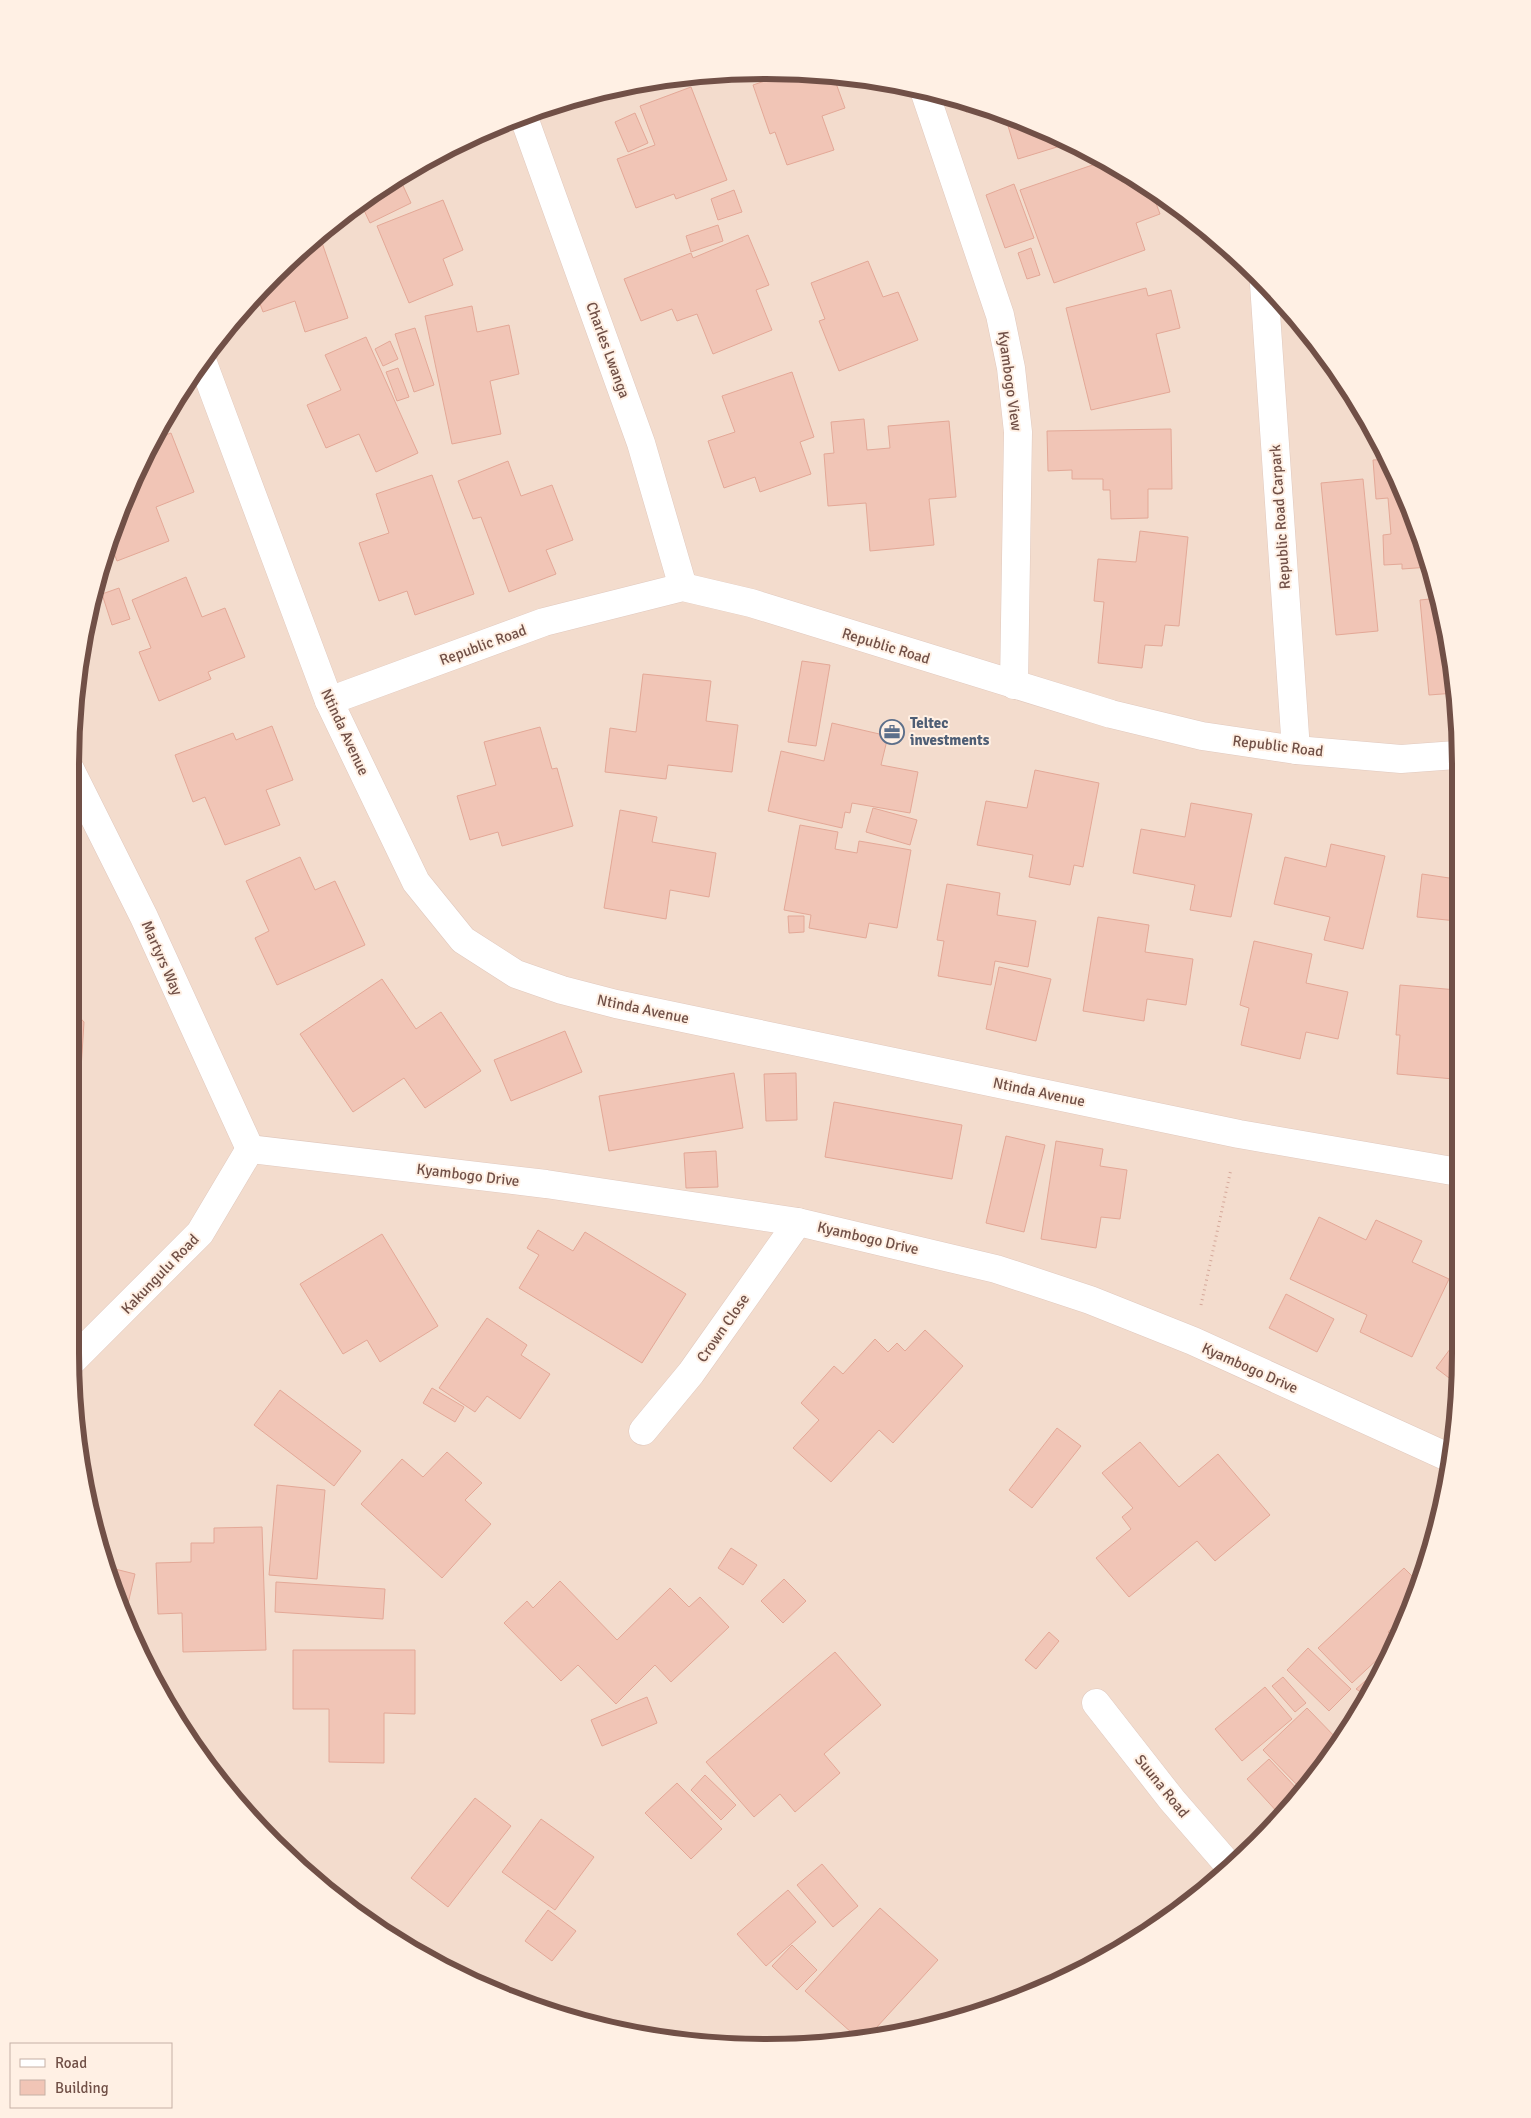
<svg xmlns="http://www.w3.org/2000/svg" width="1531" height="2118" font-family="Signika,sans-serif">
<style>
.residential{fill:#f3dccd}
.building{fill:#f1c5b6;stroke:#e3a897}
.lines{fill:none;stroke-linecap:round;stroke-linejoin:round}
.minor-casing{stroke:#e1c9be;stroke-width:29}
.path{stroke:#d5a89a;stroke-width:3;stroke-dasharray:1 4;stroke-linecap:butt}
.minor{stroke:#fff;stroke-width:28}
.labels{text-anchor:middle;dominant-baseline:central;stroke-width:4;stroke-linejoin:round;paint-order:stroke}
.street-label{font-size:15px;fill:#715047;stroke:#fff0e4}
.service-label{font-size:15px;font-weight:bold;fill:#4e5e75;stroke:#fff0e4;text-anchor:start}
.rim{fill:none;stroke:#715047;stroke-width:6}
</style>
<rect width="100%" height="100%" fill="#fcecde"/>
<path class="residential" d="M811,72L946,94L1073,142L1189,214L1289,307L1389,458L1437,585L1455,674L1460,1398L1437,1533L1389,1660L1317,1776L1224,1876L1152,1931L1032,1995L856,2042H674L585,2024L458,1976L307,1875L187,1739L142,1660L94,1533L70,1352V765L83,630L123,500L163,418L242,307L307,242L418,163L542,107L675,76Z"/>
<g class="building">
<path d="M791,72H811L833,75L845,108L822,116L834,150L787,165L775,132L770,134L753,85Z"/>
<path d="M691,87L727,180L676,199L674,194L636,208L617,159L655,145L640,106Z"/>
<path d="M962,100L982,107L966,112Z"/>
<path d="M635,113L648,143L628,152L615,122Z"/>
<path d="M1005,116L1069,140L1070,143L1018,159Z"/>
<path d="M1104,161L1118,170L1122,182L1133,179L1151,190L1160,214L1136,223L1145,250L1054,283L1020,190Z"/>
<path d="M399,177L411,203L370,223L361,204Z"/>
<path d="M1014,184L1034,238L1005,248L986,195Z"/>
<path d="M734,190L742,212L718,220L711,199Z"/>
<path d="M443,200L463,250L443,259L453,285L409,303L377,226Z"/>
<path d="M718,225L723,241L691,252L686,236Z"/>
<path d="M319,234L348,318L305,332L295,301L263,312L256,293L307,242Z"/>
<path d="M748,235L769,285L756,290L772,330L713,354L697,314L677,321L672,309L641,321L624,279L691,253L693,258Z"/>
<path d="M1031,248L1040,275L1027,279L1018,253Z"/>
<path d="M868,261L883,297L898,292L918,340L839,371L819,321L825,319L811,283Z"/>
<path d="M1146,288L1148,296L1171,290L1180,328L1156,334L1170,392L1091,410L1066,308Z"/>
<path d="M472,306L477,332L509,325L519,374L490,381L501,434L452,444L425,316Z"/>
<path d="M415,328L434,385L414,392L395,334Z"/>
<path d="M366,337L418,453L376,472L359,434L326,448L307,405L341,390L325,355Z"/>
<path d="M390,341L398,359L383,366L375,349Z"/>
<path d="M398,368L409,397L397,401L386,372Z"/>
<path d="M792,372L814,437L800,442L811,474L760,492L755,477L724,488L708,441L735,432L722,396Z"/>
<path d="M864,419L867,450L890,448L888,426L949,421L956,497L929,499L934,545L870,551L866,503L828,506L824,454L834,453L831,422Z"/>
<path d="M1171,429L1172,489H1148V518L1111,519L1110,490H1103V479H1072V470L1048,471L1047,431Z"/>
<path d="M171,433L194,492L156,507L169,541L117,561L110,543L123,500L152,440Z"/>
<path d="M1390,459L1430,567L1402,569V564L1384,565L1383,535L1391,534L1388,498L1376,499L1373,460Z"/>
<path d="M508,461L521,496L552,485L573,540L546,550L556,574L509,592L481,517L473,519L458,481Z"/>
<path d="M432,475L474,594L415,615L407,591L379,601L359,543L389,533L376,494Z"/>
<path d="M1363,479L1378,631L1336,635L1321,483Z"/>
<path d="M1140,531L1188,537L1179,626L1165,625L1162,646L1145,645L1142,668L1098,663L1104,602L1094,601L1098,559L1136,562Z"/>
<path d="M186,577L202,617L225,608L245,657L208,672L211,679L159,701L139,652L151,648L132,600Z"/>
<path d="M119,588L130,619L112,625L102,594Z"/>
<path d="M1440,598L1455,674V693L1429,695L1420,600Z"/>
<path d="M802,661L830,665L816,746L788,742Z"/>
<path d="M643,674L711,681L706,721L738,725L732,772L668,765L666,779L605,772L610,728L636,732Z"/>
<path d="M832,723L888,736L881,765L918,772L910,813L852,803L850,813L845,812L842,828L768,811L781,751L824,761Z"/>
<path d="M272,726L293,780L266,790L280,825L225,845L205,797L193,802L175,755L233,733L236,740Z"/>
<path d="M540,727L552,769L557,768L573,826L502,846L498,832L470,840L457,796L496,785L484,742Z"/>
<path d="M1035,770L1099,783L1083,867L1074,865L1070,885L1029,877L1033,855L977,845L986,801L1027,808Z"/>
<path d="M1191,803L1252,814L1231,917L1190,910L1195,885L1133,873L1141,829L1185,837Z"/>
<path d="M873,808L917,820L910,845L866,832Z"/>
<path d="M620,810L657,817L652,842L716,853L709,897L670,890L666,919L604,908Z"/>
<path d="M800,825L838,832L835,849L857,853L859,841L911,850L897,928L869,923L866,938L809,928L811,915L784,910Z"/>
<path d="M1331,844L1385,856L1363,949L1324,940L1330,917L1274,904L1285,857L1326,867Z"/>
<path d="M300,857L315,890L335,881L365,945L277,985L255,938L269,931L246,881Z"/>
<path d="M1422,874L1456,879L1457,921L1417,917Z"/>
<path d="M947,884L1000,893L997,915L1036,921L1028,967L995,961L991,985L938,976L944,941L937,940Z"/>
<path d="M788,916H804V932L789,933Z"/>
<path d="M1098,917L1149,925L1145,952L1193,959L1186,1005L1147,999L1144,1021L1083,1011Z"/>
<path d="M1254,941L1312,954L1306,983L1348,992L1338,1039L1306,1032L1300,1059L1241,1045L1249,1008L1240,1005Z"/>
<path d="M999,967L1051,979L1036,1041L986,1029Z"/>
<path d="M382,979L416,1029L441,1012L481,1071L425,1108L404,1078L353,1112L300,1034Z"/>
<path d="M1400,985L1457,990V1063H1456L1454,1079L1397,1074L1400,1035H1396Z"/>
<path d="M71,1008L84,1022L80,1085L70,1094Z"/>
<path d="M565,1031L582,1072L511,1101L494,1060Z"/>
<path d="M734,1073L743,1128L609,1151L599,1096Z"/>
<path d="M796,1073L797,1120L766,1121L764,1074Z"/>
<path d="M834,1102L962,1125L952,1179L825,1157Z"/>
<path d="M1006,1136L1045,1145L1024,1232L986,1223Z"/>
<path d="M1056,1141L1103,1149L1100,1166L1127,1170L1120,1219L1101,1217L1096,1248L1041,1239Z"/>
<path d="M716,1151L718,1187L686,1188L684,1153Z"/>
<path d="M1319,1217L1366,1240L1376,1220L1422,1241L1412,1262L1449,1279L1412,1357L1360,1332L1367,1315L1290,1279Z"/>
<path d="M538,1230L573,1251L585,1232L686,1294L642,1363L519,1288L539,1255L527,1248Z"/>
<path d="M382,1234L438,1326L380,1362L367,1340L343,1354L300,1284Z"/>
<path d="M1286,1294L1334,1319L1317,1352L1269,1328Z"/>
<path d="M487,1318L527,1345L521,1355L550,1374L520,1419L487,1396L475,1412L439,1388Z"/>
<path d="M925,1330L963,1366L893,1443L879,1430L831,1482L793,1448L819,1420L801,1403L834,1366L843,1374L875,1339L888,1352L897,1343L905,1351Z"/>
<path d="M1459,1337V1381L1457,1384L1436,1368Z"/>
<path d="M432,1388L464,1407L455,1422L423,1403Z"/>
<path d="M280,1390L361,1451L334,1486L254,1425Z"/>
<path d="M1057,1428L1081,1446L1032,1508L1009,1490Z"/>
<path d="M1140,1442L1179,1487L1218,1454L1270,1515L1215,1561L1197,1541L1129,1597L1096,1558L1131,1529L1122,1517L1133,1508L1102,1473Z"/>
<path d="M447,1452L482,1483L465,1500L491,1524L442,1578L361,1504L402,1459L423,1477Z"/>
<path d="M277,1485L325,1490L317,1579L269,1575Z"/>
<path d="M262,1527L266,1650L183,1652L182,1613L158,1614L156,1563L191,1562V1543H214V1528Z"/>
<path d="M731,1548L757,1565L743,1585L718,1568Z"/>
<path d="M107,1567L135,1574L125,1616Z"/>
<path d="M1404,1568L1418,1582L1406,1615L1388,1632L1397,1640L1396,1642L1352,1683L1318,1648Z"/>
<path d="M784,1579L806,1601L783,1623L761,1601Z"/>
<path d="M560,1581L617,1640L670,1588L689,1607L700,1597L729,1627L671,1682L655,1665L616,1704L578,1665L561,1681L504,1623L527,1601L533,1608Z"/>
<path d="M276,1582L385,1589L383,1619L275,1612Z"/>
<path d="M1049,1632L1059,1641L1036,1669L1025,1660Z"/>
<path d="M1308,1648L1351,1689L1329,1711L1287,1670Z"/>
<path d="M293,1650H415V1714L384,1713V1763L329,1762V1709H293Z"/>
<path d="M835,1652L881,1705L824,1754L840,1773L795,1812L780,1794L754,1817L706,1762Z"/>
<path d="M140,1655L152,1656L151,1676L142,1660Z"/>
<path d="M1390,1659L1367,1696L1356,1689Z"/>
<path d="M1283,1677L1306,1703L1295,1712L1272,1686Z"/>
<path d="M1265,1687L1292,1719L1242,1761L1215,1729Z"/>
<path d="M647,1697L657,1723L602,1746L591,1720Z"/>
<path d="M1307,1708L1339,1741L1317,1776L1303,1791L1263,1750Z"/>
<path d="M1269,1759L1301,1793L1280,1815L1247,1779Z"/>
<path d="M705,1775L736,1805L721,1820L691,1790Z"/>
<path d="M677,1783L722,1829L691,1859L645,1813Z"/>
<path d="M475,1798L511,1826L448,1907L411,1878Z"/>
<path d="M541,1819L594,1857L555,1910L502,1872Z"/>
<path d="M822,1864L858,1906L833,1927L797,1885Z"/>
<path d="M788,1890L816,1922L766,1966L737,1934Z"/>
<path d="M880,1908L938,1960L866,2039L861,2041L805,1991Z"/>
<path d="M548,1910L576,1931L552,1961L525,1941Z"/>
<path d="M792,1945L817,1970L797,1990L772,1966Z"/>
</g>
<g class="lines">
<defs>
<g id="minor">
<path d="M924,90L1000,315L1011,368L1018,432L1014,685"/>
<path d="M523,115L641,443L683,587"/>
<path d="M1264,284L1296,750"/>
<path d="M203,363L329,701L416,882L463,940L516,974L562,990L616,1004L1239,1134L1458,1172"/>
<path d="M329,701L544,622L683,587L751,603L1111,714L1202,736L1296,750L1401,759L1456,755"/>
<path d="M70,769L144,917L250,1149"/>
<path d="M250,1149L546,1184L798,1222L996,1269L1090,1300L1193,1341L1450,1458"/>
<path d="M71,1362L200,1233L250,1149"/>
<path d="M643,1431L691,1373L798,1222"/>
<path d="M1096,1703L1172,1800L1231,1868"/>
</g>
</defs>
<use href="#minor" class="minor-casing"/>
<path class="path" d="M1201,1305L1231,1169"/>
<use href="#minor" class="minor"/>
</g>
<defs>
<symbol id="office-ring" viewBox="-11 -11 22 22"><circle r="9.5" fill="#fff0e4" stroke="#5c6f8a" stroke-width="1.5"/><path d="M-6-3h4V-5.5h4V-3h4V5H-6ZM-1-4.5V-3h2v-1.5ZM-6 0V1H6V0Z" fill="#5c6f8a"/></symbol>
</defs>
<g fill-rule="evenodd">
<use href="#office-ring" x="878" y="718" width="28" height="28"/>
</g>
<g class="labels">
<g class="street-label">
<text transform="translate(608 350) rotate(70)">Charles Lwanga</text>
<text transform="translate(1010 381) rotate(82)">Kyambogo View</text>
<text transform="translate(1280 517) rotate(-94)">Republic Road Carpark</text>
<text transform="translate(483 645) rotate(-20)">Republic Road</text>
<text transform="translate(886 646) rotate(17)">Republic Road</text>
<text transform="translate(345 732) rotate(65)">Ntinda Avenue</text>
<text transform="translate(1278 746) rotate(7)">Republic Road</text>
<text transform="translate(162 958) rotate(66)">Martyrs Way</text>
<text transform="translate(643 1009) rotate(12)">Ntinda Avenue</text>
<text transform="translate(1039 1092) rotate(12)">Ntinda Avenue</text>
<text transform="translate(468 1175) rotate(7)">Kyambogo Drive</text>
<text transform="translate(868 1238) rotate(13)">Kyambogo Drive</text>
<text transform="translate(160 1274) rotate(-46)">Kakungulu Road</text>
<text transform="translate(723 1328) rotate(-55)">Crown Close</text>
<text transform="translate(1250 1368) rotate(24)">Kyambogo Drive</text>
<text transform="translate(1162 1786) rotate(51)">Suuna Road</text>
</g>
<g class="service-label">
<text x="910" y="723">Teltec<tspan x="910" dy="17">investments</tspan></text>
</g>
</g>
<path d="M0 0H1531V2118H0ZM765 79H766A686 686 0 0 1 1452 765V1353A686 686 0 0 1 766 2039H765A686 686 0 0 1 79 1353V765A686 686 0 0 1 765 79Z" fill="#fff0e4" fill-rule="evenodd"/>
<path class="rim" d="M765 79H766A686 686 0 0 1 1452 765V1353A686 686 0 0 1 766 2039H765A686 686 0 0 1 79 1353V765A686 686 0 0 1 765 79Z"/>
<rect x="10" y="2043" width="162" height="65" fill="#fff0e4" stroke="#c6b0a5"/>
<rect x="20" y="2059" width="25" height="8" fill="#ffffff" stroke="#c6b0a5"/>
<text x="55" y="2068" font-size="15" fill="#715047">Road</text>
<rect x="20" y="2080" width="25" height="15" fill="#f1c5b6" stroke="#c6b0a5"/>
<text x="55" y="2093" font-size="15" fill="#715047">Building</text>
</svg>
